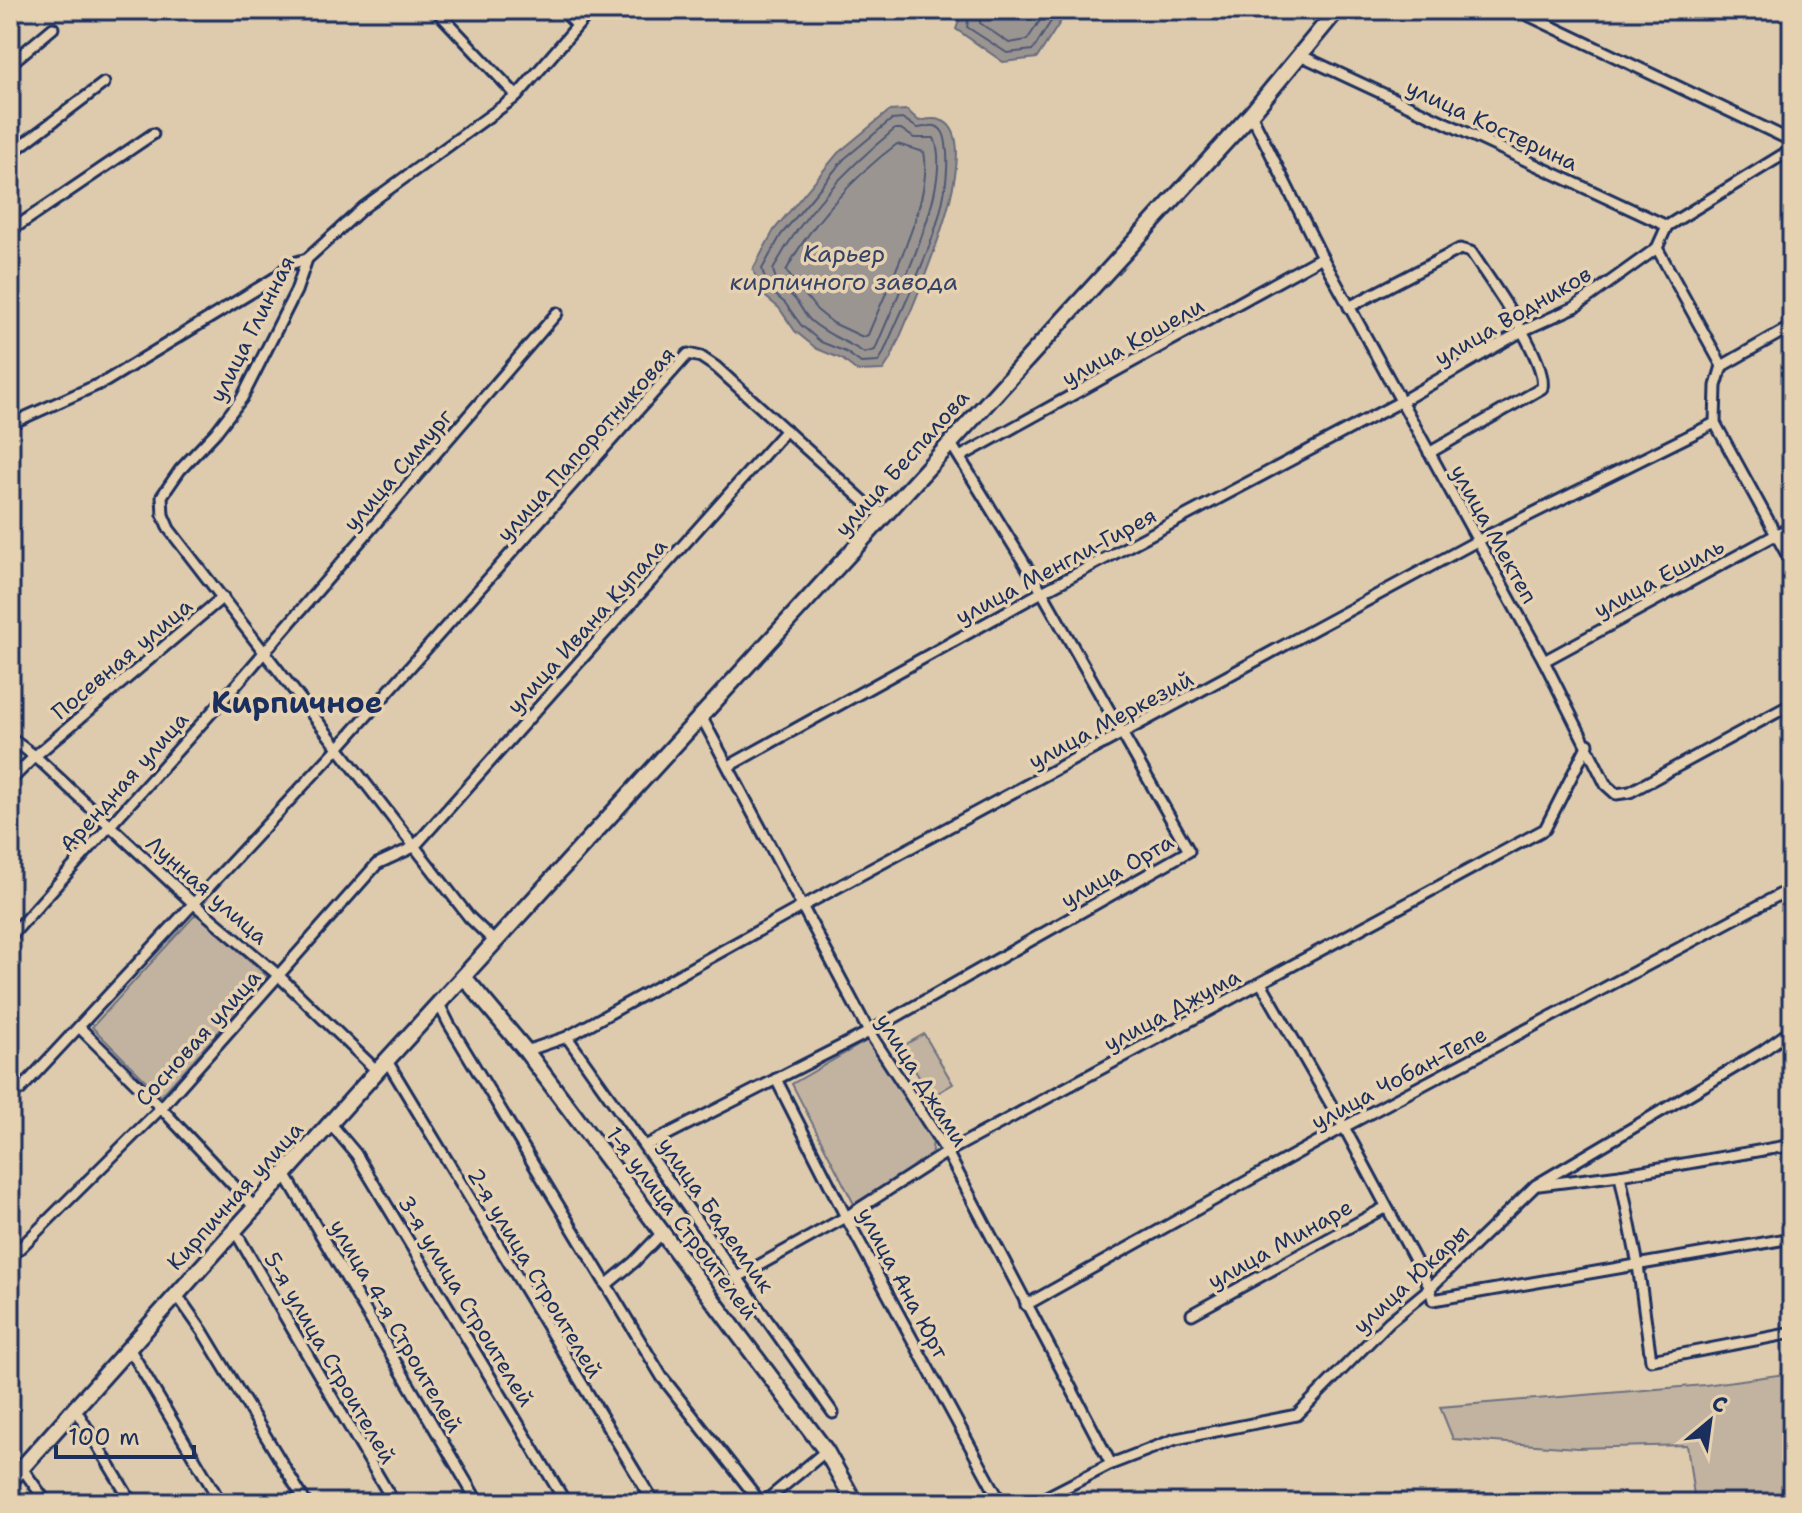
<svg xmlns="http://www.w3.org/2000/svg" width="1802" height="1513" font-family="'Shantell Sans',sans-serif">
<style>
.green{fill:#c2b3a1;stroke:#6e7180;stroke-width:2}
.water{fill:#9b9592;stroke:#686c7d;stroke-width:2}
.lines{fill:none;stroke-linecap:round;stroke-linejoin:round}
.shore{stroke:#4e5873;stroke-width:2}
.street-casing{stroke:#1b2f5e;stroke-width:15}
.secondary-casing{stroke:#1b2f5e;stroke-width:20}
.street{stroke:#e6d1b0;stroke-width:9}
.secondary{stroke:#e6d1b0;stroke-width:14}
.labels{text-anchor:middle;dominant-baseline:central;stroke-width:7;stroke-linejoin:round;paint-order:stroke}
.street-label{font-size:22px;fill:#1b2f5e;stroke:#e6d1b0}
.water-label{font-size:24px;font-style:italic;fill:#354368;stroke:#e6d1b0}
.district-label{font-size:30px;font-weight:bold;fill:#1b2f5e;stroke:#e6d1b0}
</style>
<rect width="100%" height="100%" fill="#decbad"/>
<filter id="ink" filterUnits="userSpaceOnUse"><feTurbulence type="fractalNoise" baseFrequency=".0125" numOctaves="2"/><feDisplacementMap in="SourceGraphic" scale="16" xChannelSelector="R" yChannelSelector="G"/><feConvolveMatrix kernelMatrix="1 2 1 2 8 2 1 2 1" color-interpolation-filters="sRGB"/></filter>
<g filter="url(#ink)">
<g class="green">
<path d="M197,913L268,977L161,1096L92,1027Z"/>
<path d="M924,1034L953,1084L931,1097L901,1047Z"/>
<path d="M868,1040L933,1140L931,1158L854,1204L792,1084Z"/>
<path d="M1792,1373V1503H1695L1687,1445L1577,1448L1453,1439L1440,1407L1705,1385Z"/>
</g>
<g class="water">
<path d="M963,10H1068L1037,58L1003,62L956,29Z"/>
<path d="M907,110L919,121C1014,95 902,329 891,358L883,370L857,371L842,359L817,349L795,331L779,308L761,293L753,269L774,230L838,153L889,111Z"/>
</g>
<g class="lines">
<g class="shore">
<path d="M970,10L967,27L1007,53L1033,50L1058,10"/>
<path d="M980,10V23L1009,43L1027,40L1047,10"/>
<path d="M904,119L917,128C922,128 930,125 935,126C946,129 946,144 947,153C951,219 908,293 883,354L878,362L861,363L846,352L821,342L801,325L785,303L768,289L762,269L781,235L844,159L891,120Z"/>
<path d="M901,129L914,138H934C955,184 893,303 875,350L864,353C847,341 826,335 810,320C803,313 799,302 791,295C782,286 776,283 773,270C801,215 847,168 895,129Z"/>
<path d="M897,144L924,152C934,200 886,289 868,335L863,337L833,323L817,310L786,271C808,227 857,173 897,144Z"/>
</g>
<defs>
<g id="street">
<path d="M436,10L517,96"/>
<path d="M562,10L577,25"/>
<path d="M1517,10L1792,141"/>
<path d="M1302,56L1667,226"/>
<path d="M10,64L53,28"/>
<path d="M1251,114L1322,257L1544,661L1606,785L1616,794L1630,792L1792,704"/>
<path d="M10,154L104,83"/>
<path d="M10,231L153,134"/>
<path d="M1657,248L1722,366L1716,386L1715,423L1792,564"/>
<path d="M1349,307L1460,249L1471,252C1489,279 1548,360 1542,388L1429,453"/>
<path d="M1722,366L1792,326"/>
<path d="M10,424L106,381L275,278L290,264L307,259"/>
<path d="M960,457L1322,257"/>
<path d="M1544,661L1792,526"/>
<path d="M701,716L869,1032L947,1152L1111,1464"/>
<path d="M10,738L35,756L193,903L278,975L377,1071"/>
<path d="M729,766L1042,592L1402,401L1522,331L1575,307L1657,248L1667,226L1792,149"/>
<path d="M10,781L35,756L223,597"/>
<path d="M10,937L237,684L557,313"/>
<path d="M496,943L469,917L169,529L163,515L162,496L180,470L216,432L242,398L296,291L307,259L364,207L517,96L591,10"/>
<path d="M1261,983L1344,1127L1430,1288L1433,1300L1792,1238"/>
<path d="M439,1004L449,1024L662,1377L761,1503"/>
<path d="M79,1027L161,1108L255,1208"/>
<path d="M567,1037L833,1413"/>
<path d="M526,1051L567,1037L803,906L1477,541L1715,423"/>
<path d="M387,1061L654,1503"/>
<path d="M776,1079L846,1217L1001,1503"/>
<path d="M20,1090L339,747L688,354L701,357L716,367L867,504L885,515"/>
<path d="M330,1123L356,1154L566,1503"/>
<path d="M645,1146L869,1032L1189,851L1042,592L950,442"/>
<path d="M285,1174L475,1497"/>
<path d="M1620,1175L1638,1265L1651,1360L1792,1333"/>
<path d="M1539,1185L1620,1175L1792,1145"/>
<path d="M235,1231L394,1503"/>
<path d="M10,1258L161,1108L377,864L414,847L786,430"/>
<path d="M738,1277L846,1217L947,1152L1545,829L1588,744"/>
<path d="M606,1285L634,1262L663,1232"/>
<path d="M177,1295L203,1332L306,1503"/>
<path d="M1026,1305L1344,1127L1792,888"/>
<path d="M1192,1314L1386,1207"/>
<path d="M129,1348L221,1503"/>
<path d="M75,1408L132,1503"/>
<path d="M22,1468L47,1503"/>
<path d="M763,1503L826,1451"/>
<path d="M1035,1503L1111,1464L1176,1439L1297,1415L1389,1322L1430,1288L1536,1185L1761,1052L1792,1030"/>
</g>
<g id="secondary">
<path d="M464,977L526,1051L826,1451L855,1503"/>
<path d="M10,1481L377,1071L1251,114L1337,10"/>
</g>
</defs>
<use href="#street" class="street-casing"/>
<use href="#secondary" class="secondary-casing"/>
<use href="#street" class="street"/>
<use href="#secondary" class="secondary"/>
</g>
</g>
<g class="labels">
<g class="street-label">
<text transform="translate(1492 125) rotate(25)">улица Костерина</text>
<text transform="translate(1513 316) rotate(-30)">улица Водников</text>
<text transform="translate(252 329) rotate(-63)">улица Глинная</text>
<text transform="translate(1133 342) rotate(-29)">улица Кошели</text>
<text transform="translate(586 444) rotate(-48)">улица Папоротниковая</text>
<text transform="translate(902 463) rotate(-48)">улица Беспалова</text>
<text transform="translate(398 470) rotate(-49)">улица Симург</text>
<text transform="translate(1494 534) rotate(61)">улица Мектеп</text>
<text transform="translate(1056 566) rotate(-28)">улица Менгли-Гирея</text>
<text transform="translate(1659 578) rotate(-28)">улица Ешиль</text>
<text transform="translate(587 626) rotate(-48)">улица Ивана Купала</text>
<text transform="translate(122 659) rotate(-40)">Посевная улица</text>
<text transform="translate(1111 720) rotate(-28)">улица Меркезий</text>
<text transform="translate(124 782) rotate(-48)">Арендная улица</text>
<text transform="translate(1117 871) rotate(-30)">улица Орта</text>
<text transform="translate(207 890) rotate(41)">Лунная улица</text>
<text transform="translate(1172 1010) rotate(-28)">улица Джума</text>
<text transform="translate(198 1038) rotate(-48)">Сосновая улица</text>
<text transform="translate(1399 1078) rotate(-28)">улица Чобан-Тепе</text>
<text transform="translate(922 1080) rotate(58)">улица Джами</text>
<text transform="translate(235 1196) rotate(-48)">Кирпичная улица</text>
<text transform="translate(716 1215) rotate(55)">улица Бадемлик</text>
<text transform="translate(682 1223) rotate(53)">1-я улица Строителей</text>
<text transform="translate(1280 1244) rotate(-29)">улица Минаре</text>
<text transform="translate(535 1273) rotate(59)">2-я улица Строителей</text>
<text transform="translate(1411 1279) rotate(-43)">улица Юкары</text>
<text transform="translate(903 1283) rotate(62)">улица Ана Юрт</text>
<text transform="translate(466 1301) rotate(59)">3-я улица Строителей</text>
<text transform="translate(396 1326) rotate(60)">улица 4-я Строителей</text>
<text transform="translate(330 1358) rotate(60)">5-я улица Строителей</text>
</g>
<g class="water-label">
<text x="844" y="254">Карьер<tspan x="844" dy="28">кирпичного завода</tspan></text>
</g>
<g class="district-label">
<text x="297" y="702">Кирпичное</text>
</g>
</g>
<rect width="1802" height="1513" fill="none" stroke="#e6d1b0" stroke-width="40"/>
<rect x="20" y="20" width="1762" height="1473" fill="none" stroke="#1b2f5e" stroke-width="3" filter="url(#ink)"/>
<g transform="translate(1710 1421) rotate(29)" stroke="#e6d1b0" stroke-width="6" paint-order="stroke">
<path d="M0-6L14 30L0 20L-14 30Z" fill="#1b2f5e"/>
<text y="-12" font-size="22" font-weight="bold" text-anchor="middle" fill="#1b2f5e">С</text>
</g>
<path d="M56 1445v12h138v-12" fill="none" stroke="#1b2f5e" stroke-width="4"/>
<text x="68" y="1445" font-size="24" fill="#1b2f5e" stroke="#e6d1b0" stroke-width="6" paint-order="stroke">100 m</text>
</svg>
